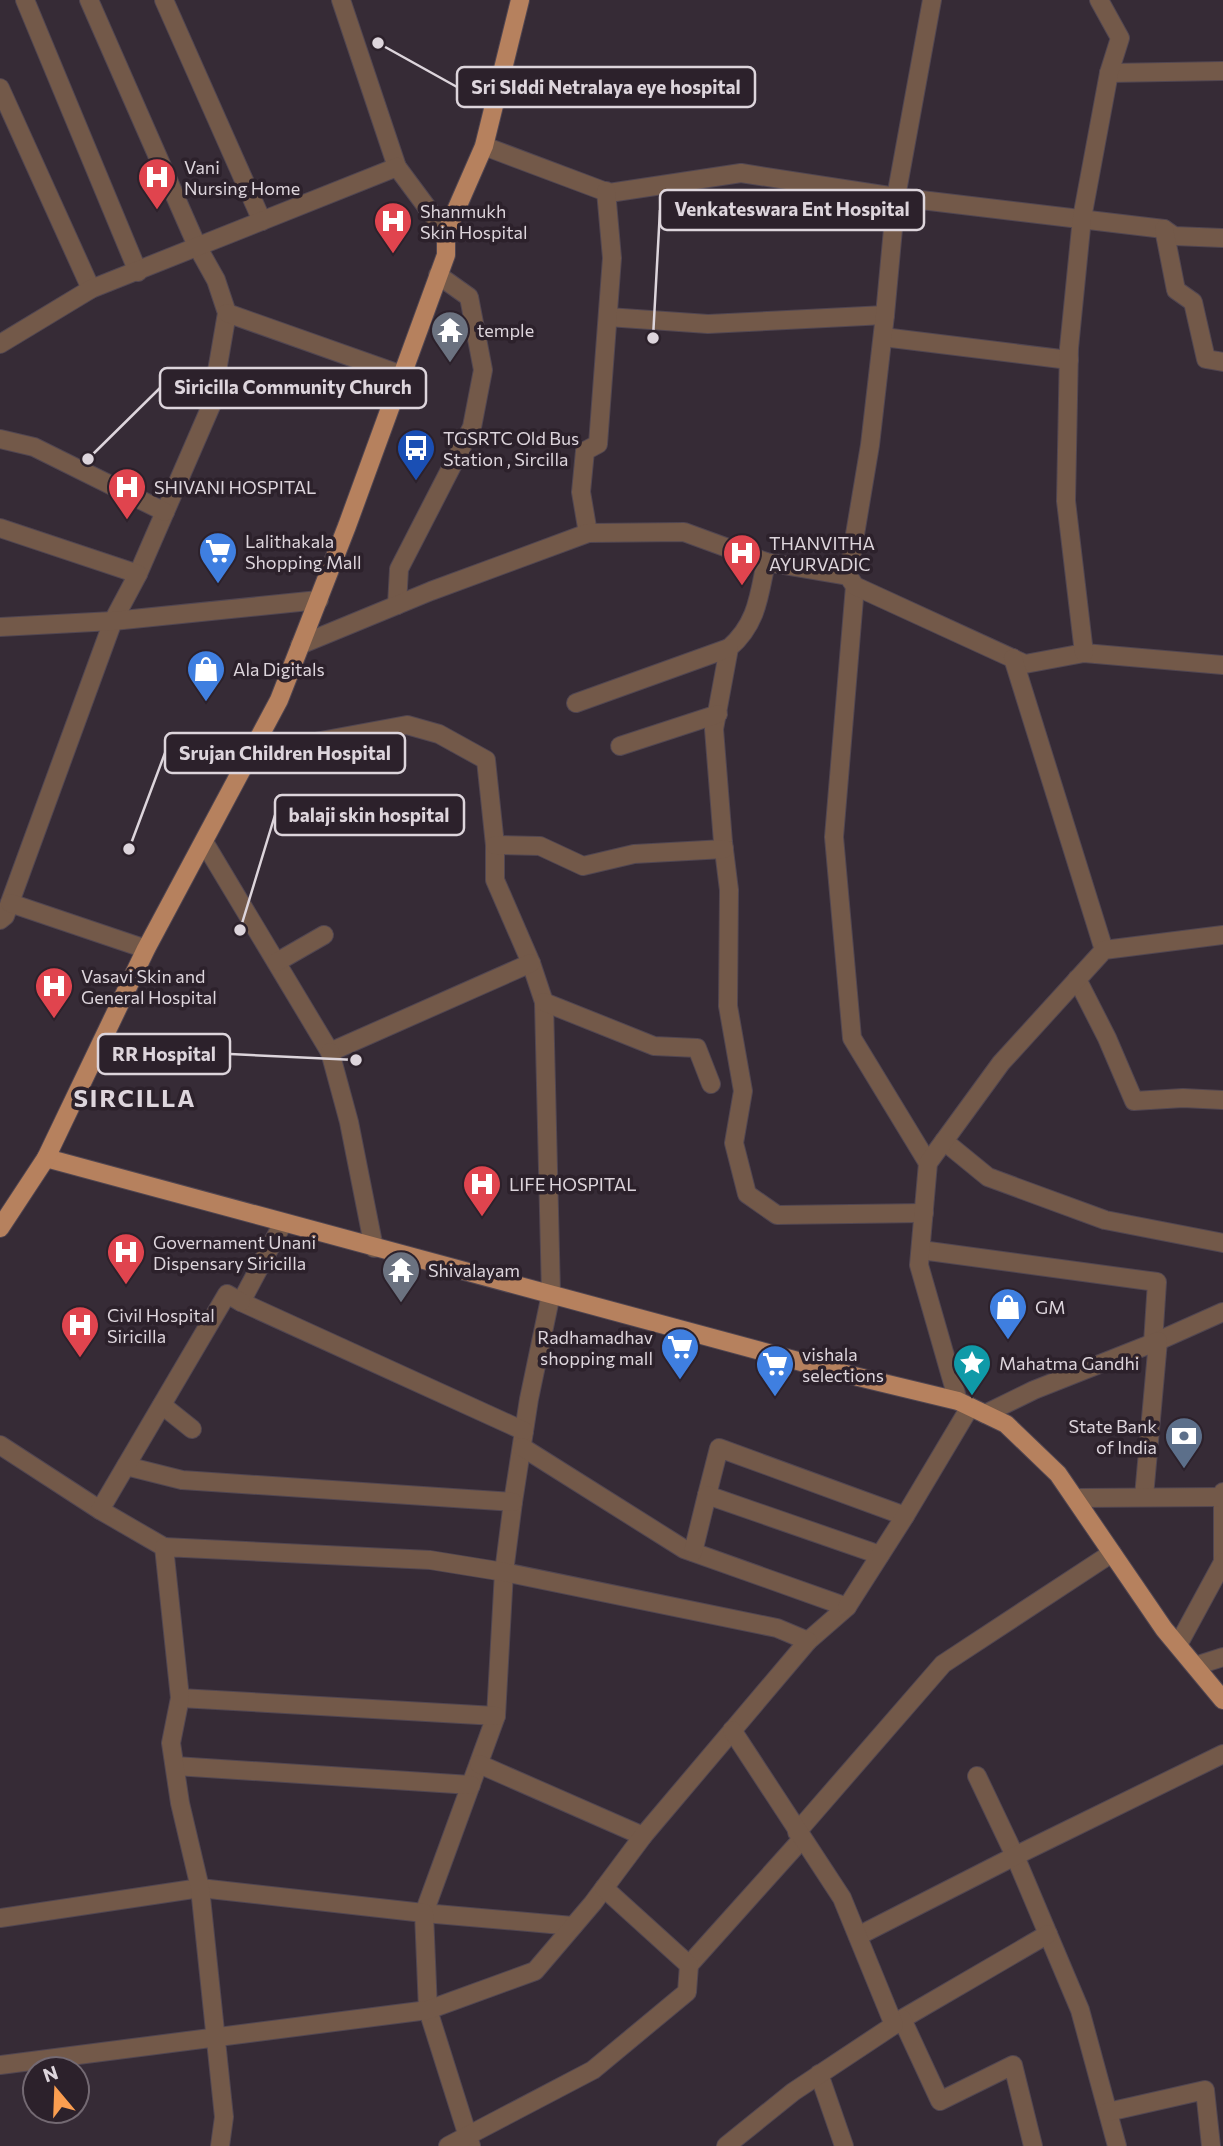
<svg xmlns="http://www.w3.org/2000/svg" width="1223" height="2146" font-family="Commissioner,sans-serif">
<style>
.lines{fill:none;stroke-linecap:round;stroke-linejoin:round}
.street-casing{stroke:#514651;stroke-width:20}
.primary-casing{stroke:#514651;stroke-width:20}
.street{stroke:#735949;stroke-width:18}
.primary{stroke:#b6815e;stroke-width:18}
.labels{text-anchor:middle;dominant-baseline:central;stroke-width:7;stroke-linejoin:round;paint-order:stroke}
.poi-label{font-size:18px;fill:#ddd5dc;stroke:#2c212b;text-anchor:start}
.district-label{font-size:24px;font-weight:bold;letter-spacing:2px;fill:#ddd5dc;stroke:#2c212b}
.leader{fill:none;stroke:#ddd5dc;stroke-width:2.5}
.callout-dot{fill:#ddd5dc;stroke:#2c212b;stroke-width:2.5}
.callout{fill:#2c212b;stroke:#ddd5dc;stroke-width:2.5}
.callout-label{font-size:19px;text-anchor:middle;font-weight:bold;fill:#ddd5dc}
</style>
<rect width="100%" height="100%" fill="#362b36"/>
<g class="lines">
<defs>
<g id="street">
<path d="M25,0L138,272"/>
<path d="M89,0L197,246L216,280L227,313L211,406L138,574"/>
<path d="M164,0L262,221"/>
<path d="M341,0L397,167"/>
<path d="M1109,73L1223,71"/>
<path d="M0,88L91,289"/>
<path d="M484,146L609,193L741,173L896,197L1164,229L1174,236L1223,238"/>
<path d="M1164,229L1176,290L1193,302L1206,359L1223,362"/>
<path d="M227,313L402,375"/>
<path d="M608,317L708,324L885,315"/>
<path d="M883,337L1069,360"/>
<path d="M0,344L91,289L397,167L446,233"/>
<path d="M0,439L34,447L165,512"/>
<path d="M0,528L138,574L113,621L5,916L0,920"/>
<path d="M588,533L581,492L585,451L598,444L612,258L606,191"/>
<path d="M766,564V562C759,596 757,624 729,648L714,729L723,842L729,890L728,1006L743,1091L734,1143L747,1194L777,1215L924,1213"/>
<path d="M848,576L870,445L885,315L896,197L932,0"/>
<path d="M855,586L834,837L852,1038L928,1163"/>
<path d="M397,605L399,569L472,427L483,370L469,297L438,275"/>
<path d="M0,627L113,621L319,600"/>
<path d="M300,645L431,591L588,533L684,532L766,562L848,576L855,586L1025,664L1084,653L1223,665"/>
<path d="M1084,653L1066,501L1069,348L1082,218L1109,73L1120,38L1099,0"/>
<path d="M1013,658L1104,950"/>
<path d="M576,703L729,648"/>
<path d="M620,746L718,714"/>
<path d="M251,754L407,725L439,734L486,760L495,845V880L531,963L544,1002L551,1294L529,1399L513,1502L504,1572L496,1716L424,1913L573,1926"/>
<path d="M204,842L330,1052L531,963"/>
<path d="M495,845L540,846L583,866L634,854L724,849"/>
<path d="M10,903L146,949"/>
<path d="M277,962L324,935"/>
<path d="M1077,979L1107,1038L1134,1101L1183,1098L1223,1100"/>
<path d="M544,1002L654,1046L697,1048L711,1084"/>
<path d="M330,1052L349,1122L374,1248"/>
<path d="M944,1141L988,1177L1105,1220L1223,1243"/>
<path d="M283,1223L241,1302L524,1431"/>
<path d="M921,1250L1157,1282L1153,1343"/>
<path d="M1158,1341L1223,1312"/>
<path d="M958,1401L919,1265L928,1163L1001,1063L1104,950L1223,935"/>
<path d="M162,1405L192,1429"/>
<path d="M985,1414L1034,1390L1158,1341L1144,1496"/>
<path d="M0,1445L100,1510"/>
<path d="M522,1447L684,1549L847,1607L808,1641"/>
<path d="M126,1466L182,1480L513,1502"/>
<path d="M1223,1492V1560"/>
<path d="M707,1495L719,1448L905,1516"/>
<path d="M1075,1498L1223,1497"/>
<path d="M164,1547L100,1510L227,1294L241,1302"/>
<path d="M693,1552L707,1495L880,1555"/>
<path d="M847,1607L905,1516L970,1407"/>
<path d="M1178,1645L1223,1562"/>
<path d="M1195,1666L1223,1657"/>
<path d="M180,1698L496,1716"/>
<path d="M479,1764L643,1836"/>
<path d="M175,1766L471,1785"/>
<path d="M977,1776L1015,1856L1080,2010L1117,2146"/>
<path d="M797,1832L943,1664L1112,1553"/>
<path d="M0,1918L200,1888L424,1913L428,2010L471,2146"/>
<path d="M858,1936L1015,1856L1223,1754"/>
<path d="M689,1965L802,1839"/>
<path d="M902,2019L1048,1934"/>
<path d="M894,2025L902,2019L940,2101L1013,2065L1033,2146"/>
<path d="M0,2065L428,2010L535,1971L593,1903L643,1836L808,1641L777,1628L504,1572L430,1560L164,1547L180,1698L171,1743L180,1803L200,1888L224,2117L220,2146"/>
<path d="M819,2074L844,2146"/>
<path d="M1108,2112L1205,2090L1211,2146"/>
<path d="M448,2146L593,2070L687,1992L689,1965L604,1888"/>
<path d="M726,2146L793,2092L894,2025L842,1898L732,1730"/>
</g>
<g id="primary">
<path d="M46,1158L846,1374L958,1401L1006,1424L1058,1474L1164,1629L1223,1700"/>
<path d="M0,1228L46,1158L146,949L279,700L347,526L446,255V233L484,146L520,0"/>
</g>
</defs>
<use href="#street" class="street-casing"/>
<use href="#primary" class="primary-casing"/>
<use href="#street" class="street"/>
<use href="#primary" class="primary"/>
</g>
<defs>
<symbol id="hospital-pin" viewBox="-11 -11 22 30"><path d="M0 17L-7.5 6A9.5 9.5 0 1 1 7.5 6Z" fill="#e0444e" stroke="#2c212b"/><path d="M-5-5h3v3.5h4V-5h3V5h-3V1.5h-4V5h-3Z" fill="#fff"/></symbol>
<symbol id="temple-pin" viewBox="-11 -11 22 30"><path d="M0 17L-7.5 6A9.5 9.5 0 1 1 7.5 6Z" fill="#6b7280" stroke="#2c212b"/><path d="M0-6L5-2H3V0L6.5 2.5H4V6H1.5V3h-3V6H-4V2.5H-6.5L-3 0V-2H-5Z" fill="#fff"/></symbol>
<symbol id="bus-pin" viewBox="-11 -11 22 30"><path d="M0 17L-7.5 6A9.5 9.5 0 1 1 7.5 6Z" fill="#1a4fb4" stroke="#2c212b"/><path d="M-5-6H5V4H4V6H2V4H-2V6H-4V4H-5ZM-3.5-4V0h7V-4ZM-3.5 1.2v1.5H-2V1.2ZM2 1.2v1.5H3.5V1.2Z" fill="#fff"/></symbol>
<symbol id="supermarket-pin" viewBox="-11 -11 22 30"><path d="M0 17L-7.5 6A9.5 9.5 0 1 1 7.5 6Z" fill="#3f7fe0" stroke="#2c212b"/><path d="M-6-5.5h2.5l.6 2H6L4.5 2H-2.5L-4.4-4H-6ZM-1.5 3.2a1.3 1.3 0 1 0 .1 0ZM3 3.2a1.3 1.3 0 1 0 .1 0Z" fill="#fff"/></symbol>
<symbol id="shop-pin" viewBox="-11 -11 22 30"><path d="M0 17L-7.5 6A9.5 9.5 0 1 1 7.5 6Z" fill="#3f7fe0" stroke="#2c212b"/><path d="M-5-2.5h2.3a2.7 3.5 0 0 1 5.4 0H5L5.5 6h-11ZM-1.5-2.5h3a1.5 2.3 0 0 0-3 0Z" fill="#fff"/></symbol>
<symbol id="sight-pin" viewBox="-11 -11 22 30"><path d="M0 17L-7.5 6A9.5 9.5 0 1 1 7.5 6Z" fill="#0f9aa8" stroke="#2c212b"/><path d="M0-6L1.8-2.2L6-1.7L2.9 1.2L3.7 5.4L0 3.3L-3.7 5.4L-2.9 1.2L-6-1.7L-1.8-2.2Z" fill="#fff"/></symbol>
<symbol id="bank-pin" viewBox="-11 -11 22 30"><path d="M0 17L-7.5 6A9.5 9.5 0 1 1 7.5 6Z" fill="#5c6f8a" stroke="#2c212b"/><path d="M-6-4H6V4H-6ZM0-2.3a2.3 2.3 0 1 0 0 4.6a2.3 2.3 0 1 0 0-4.6Z" fill="#fff"/></symbol>
</defs>
<g fill-rule="evenodd">
<use href="#hospital-pin" x="135" y="155" width="44" height="60"/>
<use href="#hospital-pin" x="371" y="199" width="44" height="60"/>
<use href="#temple-pin" x="428" y="308" width="44" height="60"/>
<use href="#bus-pin" x="394" y="426" width="44" height="60"/>
<use href="#hospital-pin" x="105" y="465" width="44" height="60"/>
<use href="#supermarket-pin" x="196" y="529" width="44" height="60"/>
<use href="#hospital-pin" x="720" y="531" width="44" height="60"/>
<use href="#shop-pin" x="184" y="647" width="44" height="60"/>
<use href="#hospital-pin" x="32" y="964" width="44" height="60"/>
<use href="#hospital-pin" x="460" y="1162" width="44" height="60"/>
<use href="#hospital-pin" x="104" y="1230" width="44" height="60"/>
<use href="#temple-pin" x="379" y="1248" width="44" height="60"/>
<use href="#shop-pin" x="986" y="1285" width="44" height="60"/>
<use href="#hospital-pin" x="58" y="1303" width="44" height="60"/>
<use href="#supermarket-pin" x="658" y="1325" width="44" height="60"/>
<use href="#sight-pin" x="950" y="1341" width="44" height="60"/>
<use href="#supermarket-pin" x="753" y="1342" width="44" height="60"/>
<use href="#bank-pin" x="1162" y="1414" width="44" height="60"/>
</g>
<g class="labels">
<g class="poi-label">
<text x="184" y="167">Vani<tspan x="184" dy="21">Nursing Home</tspan></text>
<text x="420" y="211">Shanmukh<tspan x="420" dy="21">Skin Hospital</tspan></text>
<text x="477" y="330">temple</text>
<text x="443" y="438">TGSRTC Old Bus<tspan x="443" dy="21">Station , Sircilla</tspan></text>
<text x="154" y="487">SHIVANI HOSPITAL</text>
<text x="245" y="541">Lalithakala<tspan x="245" dy="21">Shopping Mall</tspan></text>
<text x="769" y="543">THANVITHA<tspan x="769" dy="21">AYURVADIC</tspan></text>
<text x="233" y="669">Ala Digitals</text>
<text x="81" y="976">Vasavi Skin and<tspan x="81" dy="21">General Hospital</tspan></text>
<text x="509" y="1184">LIFE HOSPITAL</text>
<text x="153" y="1242">Governament Unani<tspan x="153" dy="21">Dispensary Siricilla</tspan></text>
<text x="428" y="1270">Shivalayam</text>
<text x="1035" y="1307">GM</text>
<text x="107" y="1315">Civil Hospital<tspan x="107" dy="21">Siricilla</tspan></text>
<text x="653" y="1337" text-anchor="end">Radhamadhav<tspan x="653" dy="21">shopping mall</tspan></text>
<text x="802" y="1354">vishala<tspan x="802" dy="21">selections</tspan></text>
<text x="999" y="1363">Mahatma Gandhi</text>
<text x="1157" y="1426" text-anchor="end">State Bank<tspan x="1157" dy="21">of India</tspan></text>
</g>
<g class="district-label">
<text x="135" y="1097">SIRCILLA</text>
</g>
</g>
<path class="leader" d="M378 43L457 87M653 338L660 210M88 459L160 388M129 849L165 753M240 930L275 815M356 1060L230 1054"/>
<g class="callout-dot">
<circle cx="378" cy="43" r="7"/>
<circle cx="653" cy="338" r="7"/>
<circle cx="88" cy="459" r="7"/>
<circle cx="129" cy="849" r="7"/>
<circle cx="240" cy="930" r="7"/>
<circle cx="356" cy="1060" r="7"/>
</g>
<g class="callout">
<rect x="457" y="67" width="298" height="40" rx="7"/>
<rect x="660" y="190" width="264" height="40" rx="7"/>
<rect x="160" y="368" width="266" height="40" rx="7"/>
<rect x="165" y="733" width="240" height="40" rx="7"/>
<rect x="275" y="795" width="189" height="40" rx="7"/>
<rect x="98" y="1034" width="132" height="40" rx="7"/>
</g>
<g class="callout-label">
<text x="606" y="94">Sri SIddi Netralaya eye hospital</text>
<text x="792" y="216">Venkateswara Ent Hospital</text>
<text x="293" y="394">Siricilla Community Church</text>
<text x="285" y="760">Srujan Children Hospital</text>
<text x="369" y="822">balaji skin hospital</text>
<text x="164" y="1061">RR Hospital</text>
</g>
<g transform="translate(56 2090) rotate(341)"><circle r="33" fill="#2c212b" stroke="#736972" stroke-width="2"/>
<path d="M0-5L12 26L0 18L-12 26Z" fill="#fb9e50"/>
<text y="-10" font-size="19" font-weight="bold" text-anchor="middle" fill="#ddd5dc">N</text>
</g>
</svg>
